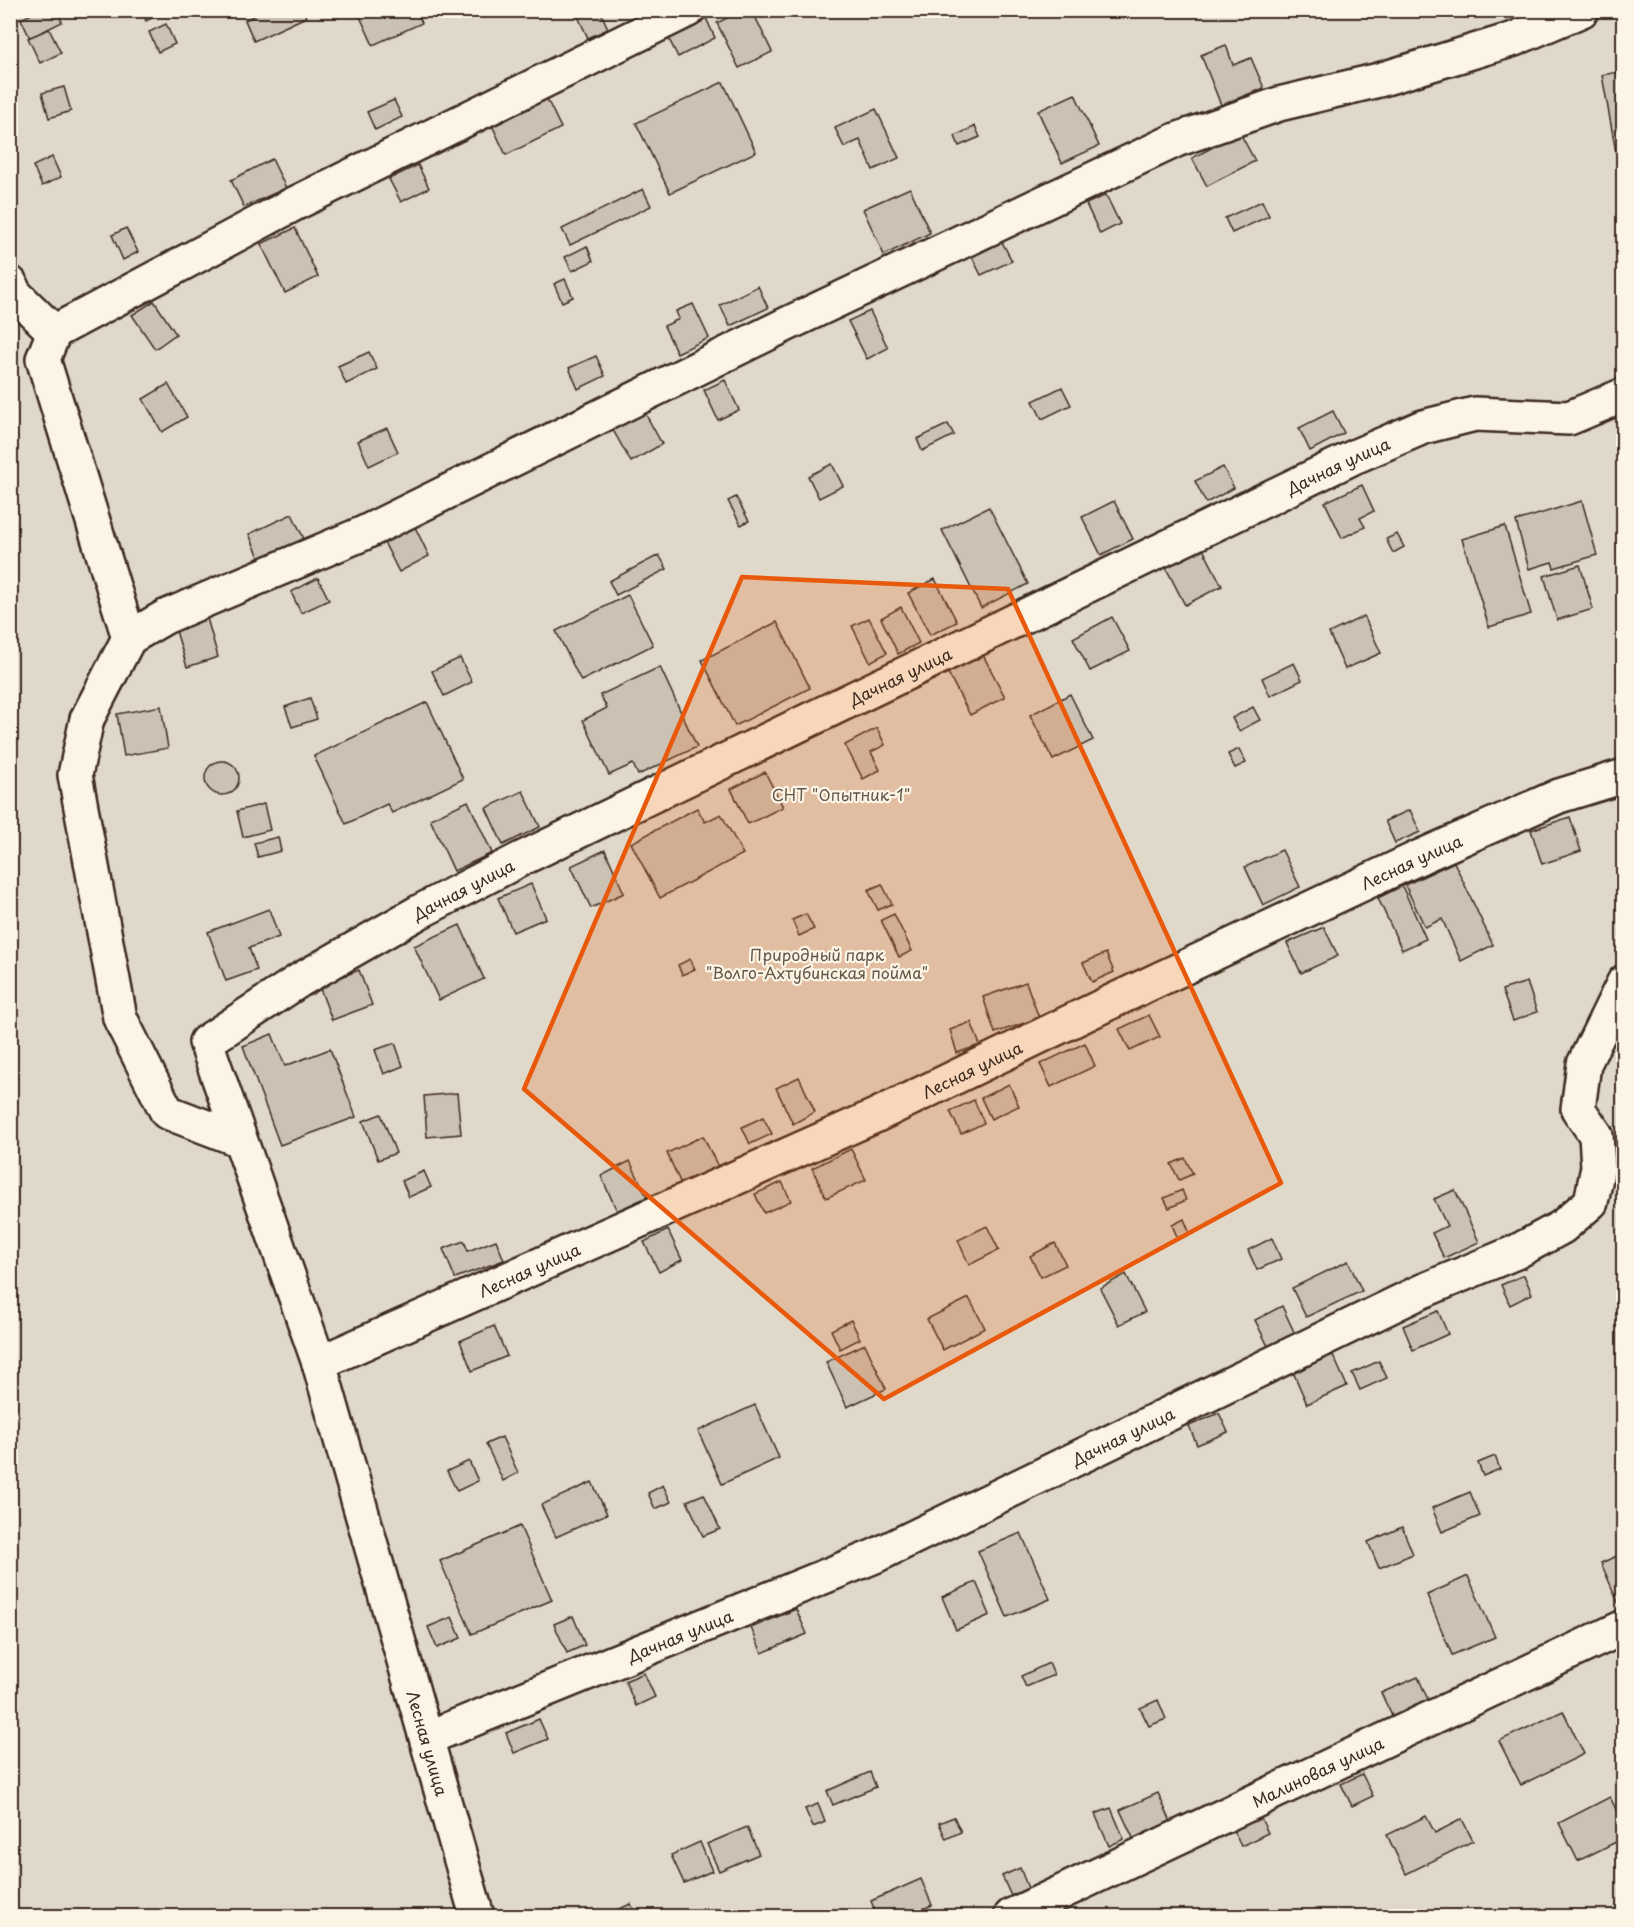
<svg xmlns="http://www.w3.org/2000/svg" width="1634" height="1927" font-family="'Playpen Sans',sans-serif">
<style>
.green{fill:#e0d8c8;stroke:#8e8173;stroke-width:1.5}
.building{fill:#ccc2b3;stroke:#3b2a1e;stroke-width:1.5}
.lines{fill:none;stroke-linecap:round;stroke-linejoin:round}
.minor-casing{stroke:#3b2a1e;stroke-width:38}
.minor{stroke:#fcf5e5;stroke-width:33}
.marked{fill:#e8590c;fill-opacity:0.2;stroke:#e8590c;stroke-width:4.5;stroke-linejoin:round}
.labels{text-anchor:middle;dominant-baseline:central;stroke-width:4.5;stroke-linejoin:round;paint-order:stroke}
.street-label{font-size:16px;fill:#3b2a1e;stroke:#fcf5e5}
.park-label{font-size:16px;fill:#645648;stroke:#fcf5e5}
</style>
<rect width="100%" height="100%" fill="#fcf5e5"/>
<filter id="ink" filterUnits="userSpaceOnUse"><feTurbulence type="fractalNoise" baseFrequency=".0167" numOctaves="2"/><feDisplacementMap in="SourceGraphic" scale="12" xChannelSelector="R" yChannelSelector="G"/><feConvolveMatrix kernelMatrix="1 2 1 2 8 2 1 2 1" color-interpolation-filters="sRGB"/></filter>
<g filter="url(#ink)">
<rect class="green" x="11" y="11" width="1612" height="1905"/>
<g class="building">
<path d="M40,10H57L62,22L30,38L21,19Z"/>
<path d="M142,10H164V12L146,21Z"/>
<path d="M266,10H303L306,17L254,41L245,20Z"/>
<path d="M357,10H416L422,23L373,45Z"/>
<path d="M451,10H471L455,18Z"/>
<path d="M575,10H600L608,29L588,38Z"/>
<path d="M743,10H752L772,52L739,68L717,23Z"/>
<path d="M843,10H858L846,16Z"/>
<path d="M706,18L715,38L678,57L668,37Z"/>
<path d="M166,24L175,44L158,52L149,32Z"/>
<path d="M49,29L61,53L40,63L28,38Z"/>
<path d="M1226,45L1233,65L1251,58L1264,88L1221,105L1201,55Z"/>
<path d="M1624,71V168L1619,169L1602,75Z"/>
<path d="M723,82L756,152L670,193L636,123Z"/>
<path d="M64,87L71,111L49,118L42,93Z"/>
<path d="M1075,94L1099,146L1062,163L1038,111Z"/>
<path d="M546,97L561,128L506,155L491,123Z"/>
<path d="M394,100L402,117L375,130L367,112Z"/>
<path d="M876,109L899,158L873,170L860,140L844,147L835,128Z"/>
<path d="M975,126L980,137L959,146L955,136Z"/>
<path d="M1240,133L1255,161L1207,186L1192,158Z"/>
<path d="M52,157L61,177L42,186L33,166Z"/>
<path d="M272,159L286,188L244,207L231,180Z"/>
<path d="M418,165L429,188L401,202L389,179Z"/>
<path d="M910,188L930,233L884,255L863,209Z"/>
<path d="M643,189L651,206L570,245L562,229Z"/>
<path d="M1106,195L1120,224L1100,234L1086,204Z"/>
<path d="M1262,201L1269,216L1232,233L1225,218Z"/>
<path d="M126,228L138,252L123,260L112,235Z"/>
<path d="M295,228L318,277L285,293L261,244Z"/>
<path d="M1002,242L1012,261L981,275L972,257Z"/>
<path d="M587,246L593,261L572,271L565,257Z"/>
<path d="M565,279L573,297L562,302L554,284Z"/>
<path d="M758,286L768,308L730,326L720,305Z"/>
<path d="M154,301L176,334L155,349L132,315Z"/>
<path d="M693,304L709,338L677,353L664,326L679,319L676,311Z"/>
<path d="M870,311L888,348L867,359L848,321Z"/>
<path d="M369,352L377,369L346,384L338,366Z"/>
<path d="M596,356L605,376L578,389L569,368Z"/>
<path d="M725,380L739,410L718,420L704,390Z"/>
<path d="M168,384L187,417L162,432L143,399Z"/>
<path d="M1062,387L1071,405L1042,419L1033,401Z"/>
<path d="M1333,411L1344,433L1310,451L1299,428Z"/>
<path d="M645,413L662,444L631,462L613,430Z"/>
<path d="M948,424L954,435L922,451L917,439Z"/>
<path d="M387,428L398,452L369,466L358,441Z"/>
<path d="M832,464L843,486L819,498L808,476Z"/>
<path d="M1223,467L1234,488L1206,503L1195,481Z"/>
<path d="M1362,485L1374,511L1360,518L1365,527L1342,538L1325,502Z"/>
<path d="M736,497L749,521L741,525L728,501Z"/>
<path d="M1114,501L1133,539L1101,555L1082,517Z"/>
<path d="M1582,501L1597,555L1554,568L1552,562L1529,569L1516,521Z"/>
<path d="M989,507L1028,584L981,608L942,530Z"/>
<path d="M292,514L304,539L260,559L249,534Z"/>
<path d="M1505,526L1531,614L1489,627L1462,539Z"/>
<path d="M415,527L429,556L399,572L384,542Z"/>
<path d="M1397,534L1404,547L1393,553L1386,539Z"/>
<path d="M1200,543L1222,586L1185,605L1163,562Z"/>
<path d="M659,555L667,569L616,595L609,581Z"/>
<path d="M1580,565L1593,609L1557,620L1544,576Z"/>
<path d="M318,578L329,600L301,613L291,592Z"/>
<path d="M935,579L957,622L930,635L908,593Z"/>
<path d="M628,595L653,645L581,681L556,631Z"/>
<path d="M901,607L919,643L898,654L881,618Z"/>
<path d="M205,611L218,657L187,667L173,621Z"/>
<path d="M1364,616L1381,653L1345,669L1329,633Z"/>
<path d="M1112,617L1130,651L1090,671L1073,638Z"/>
<path d="M869,618L887,653L870,662L852,626Z"/>
<path d="M777,622L810,688L735,726L702,660Z"/>
<path d="M982,653L1005,697L970,715L947,671Z"/>
<path d="M460,658L472,682L444,696L432,671Z"/>
<path d="M1294,663L1302,680L1270,696L1262,678Z"/>
<path d="M660,667L697,747L638,775L633,764L609,775L583,720L607,708L600,695Z"/>
<path d="M1070,694L1093,740L1053,760L1030,715Z"/>
<path d="M310,698L317,719L292,727L285,707Z"/>
<path d="M427,702L463,779L392,813L387,804L346,824L314,756Z"/>
<path d="M161,706L168,748L124,756L117,714Z"/>
<path d="M1253,707L1260,720L1239,731L1232,718Z"/>
<path d="M877,728L885,745L871,752L880,770L863,779L845,745Z"/>
<path d="M1239,749L1246,763L1235,768L1228,754Z"/>
<circle cx="222" cy="778" r="17"/>
<path d="M765,772L783,807L748,824L731,789Z"/>
<path d="M523,791L540,827L503,845L486,808Z"/>
<path d="M468,801L492,853L454,871L430,819Z"/>
<path d="M264,804L270,830L243,837L237,811Z"/>
<path d="M697,808L705,822L721,814L743,854L660,898L631,843Z"/>
<path d="M1410,810L1420,832L1395,843L1385,821Z"/>
<path d="M1570,817L1581,851L1542,864L1531,830Z"/>
<path d="M278,837L281,851L258,857L254,843Z"/>
<path d="M605,850L624,893L591,908L571,866Z"/>
<path d="M1282,850L1300,887L1263,905L1245,867Z"/>
<path d="M1454,862L1493,945L1461,961L1442,919L1425,927L1405,885Z"/>
<path d="M531,884L546,918L513,932L498,898Z"/>
<path d="M882,884L892,904L878,910L868,890Z"/>
<path d="M1402,886L1426,939L1402,950L1378,898Z"/>
<path d="M269,909L279,937L249,948L257,970L226,981L208,932Z"/>
<path d="M806,914L814,929L799,936L792,920Z"/>
<path d="M894,914L912,951L899,957L881,920Z"/>
<path d="M460,925L484,979L439,1000L414,946Z"/>
<path d="M1324,927L1338,956L1301,973L1287,943Z"/>
<path d="M1106,953L1114,972L1092,982L1083,963Z"/>
<path d="M690,959L695,969L682,975L678,965Z"/>
<path d="M359,970L372,1005L332,1020L319,986Z"/>
<path d="M1026,982L1039,1018L995,1033L983,997Z"/>
<path d="M1527,982L1537,1012L1513,1021L1502,990Z"/>
<path d="M1149,1015L1160,1037L1130,1051L1119,1029Z"/>
<path d="M971,1022L980,1045L957,1053L950,1030Z"/>
<path d="M272,1034L285,1066L330,1049L356,1117L280,1145L243,1046Z"/>
<path d="M395,1043L403,1066L384,1074L375,1050Z"/>
<path d="M1085,1043L1095,1066L1051,1087L1040,1064Z"/>
<path d="M799,1077L815,1112L793,1124L776,1088Z"/>
<path d="M1009,1084L1019,1106L991,1119L981,1098Z"/>
<path d="M457,1093L461,1134L427,1137L424,1096Z"/>
<path d="M974,1100L984,1123L961,1134L950,1111Z"/>
<path d="M381,1114L396,1153L378,1160L363,1121Z"/>
<path d="M763,1117L772,1134L750,1144L742,1127Z"/>
<path d="M703,1136L718,1167L681,1184L667,1153Z"/>
<path d="M851,1149L866,1180L826,1198L812,1168Z"/>
<path d="M1624,1152V1171L1615,1166Z"/>
<path d="M1185,1158L1193,1174L1179,1180L1171,1164Z"/>
<path d="M630,1161L647,1197L617,1211L601,1176Z"/>
<path d="M424,1171L431,1187L409,1197L402,1181Z"/>
<path d="M782,1182L791,1201L764,1213L755,1194Z"/>
<path d="M1182,1190L1186,1200L1169,1208L1164,1198Z"/>
<path d="M1455,1190L1479,1242L1444,1258L1432,1233L1447,1226L1434,1199Z"/>
<path d="M1184,1219L1190,1234L1178,1239L1172,1225Z"/>
<path d="M987,1226L999,1250L969,1265L958,1240Z"/>
<path d="M668,1230L682,1260L659,1272L644,1242Z"/>
<path d="M1272,1238L1281,1259L1257,1270L1248,1250Z"/>
<path d="M496,1240L504,1260L455,1278L443,1249L464,1241L468,1251Z"/>
<path d="M1055,1243L1066,1265L1041,1277L1030,1256Z"/>
<path d="M1348,1261L1362,1291L1306,1317L1292,1288Z"/>
<path d="M1126,1274L1145,1312L1119,1325L1100,1288Z"/>
<path d="M1524,1275L1532,1294L1510,1305L1501,1285Z"/>
<path d="M969,1298L985,1328L943,1350L927,1319Z"/>
<path d="M1282,1306L1296,1336L1269,1348L1255,1320Z"/>
<path d="M1438,1311L1448,1334L1413,1350L1403,1326Z"/>
<path d="M851,1320L860,1339L840,1349L831,1330Z"/>
<path d="M494,1326L507,1356L472,1371L460,1341Z"/>
<path d="M865,1344L886,1389L847,1407L826,1362Z"/>
<path d="M1333,1355L1347,1386L1307,1404L1293,1372Z"/>
<path d="M1379,1361L1387,1378L1360,1390L1352,1373Z"/>
<path d="M755,1405L779,1458L722,1484L698,1431Z"/>
<path d="M1219,1413L1228,1432L1197,1445L1189,1426Z"/>
<path d="M502,1437L518,1473L503,1481L486,1444Z"/>
<path d="M1495,1456L1500,1469L1483,1476L1478,1463Z"/>
<path d="M469,1461L478,1481L457,1491L447,1471Z"/>
<path d="M592,1482L607,1514L556,1537L541,1505Z"/>
<path d="M663,1485L671,1502L655,1509L648,1493Z"/>
<path d="M1470,1492L1480,1516L1442,1532L1432,1508Z"/>
<path d="M704,1494L720,1529L703,1536L687,1501Z"/>
<path d="M520,1526L552,1600L472,1634L440,1561Z"/>
<path d="M1402,1527L1413,1554L1379,1568L1368,1542Z"/>
<path d="M1021,1533L1050,1599L1007,1617L978,1551Z"/>
<path d="M1624,1553V1608L1621,1609L1601,1563Z"/>
<path d="M1468,1576L1495,1637L1452,1655L1427,1595Z"/>
<path d="M976,1582L990,1615L956,1630L942,1597Z"/>
<path d="M796,1609L807,1634L762,1653L751,1628Z"/>
<path d="M573,1616L585,1645L567,1653L554,1624Z"/>
<path d="M452,1617L461,1638L437,1648L428,1627Z"/>
<path d="M1049,1663L1054,1675L1026,1687L1021,1676Z"/>
<path d="M644,1673L655,1697L636,1706L625,1681Z"/>
<path d="M1418,1677L1429,1702L1393,1718L1381,1693Z"/>
<path d="M1158,1700L1166,1719L1149,1726L1140,1708Z"/>
<path d="M1563,1711L1584,1754L1521,1785L1499,1741Z"/>
<path d="M539,1719L548,1739L514,1753L506,1733Z"/>
<path d="M870,1772L876,1787L833,1805L827,1791Z"/>
<path d="M1362,1774L1373,1796L1352,1806L1341,1784Z"/>
<path d="M1158,1793L1172,1824L1134,1840L1120,1810Z"/>
<path d="M1610,1797L1624,1826V1838L1578,1861L1559,1823Z"/>
<path d="M818,1804L825,1822L813,1827L805,1809Z"/>
<path d="M1111,1808L1124,1839L1109,1846L1095,1814Z"/>
<path d="M1259,1814L1268,1833L1241,1846L1232,1828Z"/>
<path d="M1426,1816L1435,1833L1462,1819L1473,1841L1406,1874L1387,1835Z"/>
<path d="M954,1817L961,1832L946,1839L939,1823Z"/>
<path d="M747,1827L759,1854L719,1871L707,1844Z"/>
<path d="M700,1842L712,1871L684,1883L671,1855Z"/>
<path d="M1020,1868L1028,1888L1011,1896L1002,1876Z"/>
<path d="M921,1879L932,1905L913,1913L915,1916H877L871,1901Z"/>
<path d="M631,1904L637,1916H602Z"/>
<path d="M554,1912L556,1916H542Z"/>
</g>
<g class="lines">
<defs>
<g id="minor">
<path d="M10,283L14,293L54,332"/>
<path d="M129,638L43,359L54,332L294,204L688,10"/>
<path d="M240,1140L167,1112L120,1018L75,775L87,719L129,638L165,617L364,533L785,325L1176,140L1279,104L1379,80L1514,39L1582,10"/>
<path id="s1" d="M319,1363L875,1116L1115,1000L1422,856L1559,796L1624,776"/>
<path id="s2" d="M427,1738L875,1556L1420,1292L1516,1252L1562,1227L1591,1202L1598,1167L1596,1135L1578,1109L1584,1064L1624,982"/>
<path id="s3" d="M477,1916L319,1363L206,1042L300,980L419,912L523,858L1356,456L1423,427L1475,414L1569,418L1624,395"/>
<path id="s4" d="M1011,1916L1624,1627"/>
</g>
</defs>
<use href="#minor" class="minor-casing"/>
<use href="#minor" class="minor"/>
</g>
</g>
<path class="marked" d="M742,577L1008,589L1281,1183L884,1399L524,1089Z"/>
<g class="labels">
<g class="street-label">
<text stroke="none"><textPath href="#s3" startOffset="2187">Дачная улица</textPath></text>
<text stroke="none"><textPath href="#s3" startOffset="1701">Дачная улица</textPath></text>
<text stroke="none"><textPath href="#s1" startOffset="1202">Лесная улица</textPath></text>
<text stroke="none"><textPath href="#s3" startOffset="1215">Дачная улица</textPath></text>
<text stroke="none"><textPath href="#s1" startOffset="716">Лесная улица</textPath></text>
<text stroke="none"><textPath href="#s1" startOffset="230">Лесная улица</textPath></text>
<text stroke="none"><textPath href="#s2" startOffset="759">Дачная улица</textPath></text>
<text stroke="none"><textPath href="#s2" startOffset="273">Дачная улица</textPath></text>
<text transform="translate(428 1743) rotate(74)">Лесная улица</text>
<text stroke="none"><textPath href="#s4" startOffset="339">Малиновая улица</textPath></text>
</g>
<g class="park-label">
<text x="841" y="794">СНТ "Опытник-1"</text>
<text x="817" y="954">Природный парк<tspan x="817" dy="18">"Волго-Ахтубинская пойма"</tspan></text>
</g>
</g>
<rect width="1634" height="1927" fill="none" stroke="#fcf5e5" stroke-width="36"/>
<rect x="18" y="18" width="1598" height="1891" fill="none" stroke="#3b2a1e" stroke-width="2" filter="url(#ink)"/>
</svg>
